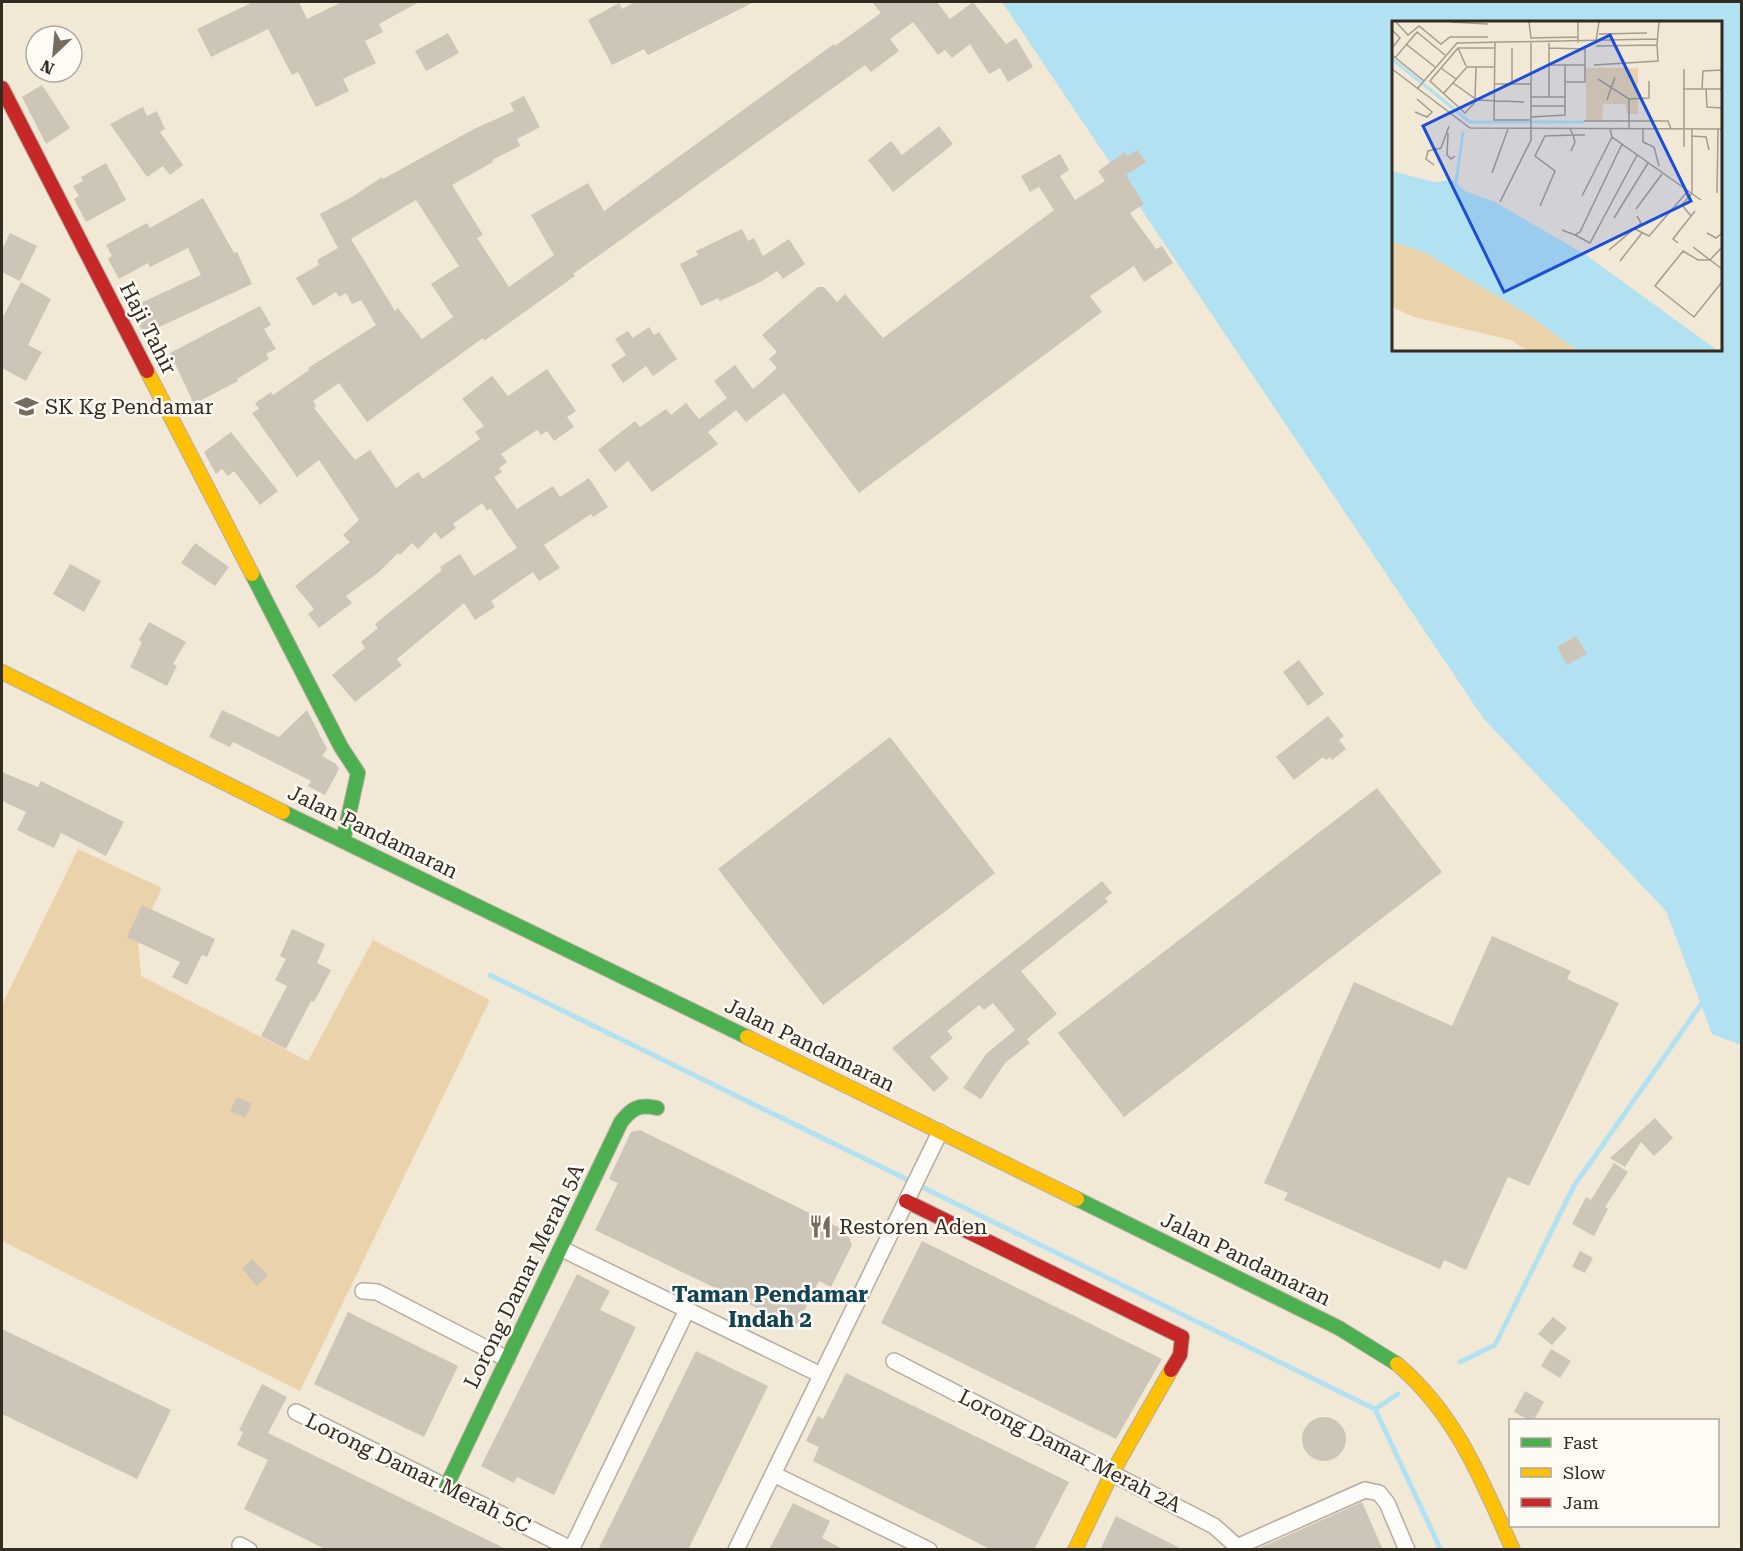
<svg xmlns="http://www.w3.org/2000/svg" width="1743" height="1551" font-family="'Roboto Serif',serif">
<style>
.green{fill:#ead3ab}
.water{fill:#b2e2f2;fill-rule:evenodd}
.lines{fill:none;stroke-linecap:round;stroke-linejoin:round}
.stream{stroke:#b2e2f2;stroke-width:5}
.building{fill:#cdc5b7;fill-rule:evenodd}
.street-casing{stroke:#b6ada0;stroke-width:18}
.fast-casing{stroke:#b6ada0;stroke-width:16}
.slow-casing{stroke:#b6ada0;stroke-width:16}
.jam-casing{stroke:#b6ada0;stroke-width:16}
.street{stroke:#fdfcf9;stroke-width:15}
.fast{stroke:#4caf50;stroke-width:14}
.slow{stroke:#ffc107;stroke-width:14}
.jam{stroke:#c62828;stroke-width:14}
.labels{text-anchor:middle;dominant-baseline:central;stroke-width:5;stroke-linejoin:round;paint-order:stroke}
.street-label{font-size:21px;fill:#322b1f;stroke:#fefaf4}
.poi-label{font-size:21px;fill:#322b1f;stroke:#fefaf4;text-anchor:start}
.neighbourhood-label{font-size:22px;font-weight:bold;fill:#114355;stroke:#fefaf4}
.inset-river{fill:none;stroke:#b2e2f2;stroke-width:3}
.inset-road{fill:none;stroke:#a59c8d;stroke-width:1.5}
.view{fill:#1d4ed8;fill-opacity:0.15;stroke:#1d4ed8;stroke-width:3}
.inset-edge{fill:none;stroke:#322b1f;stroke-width:3}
</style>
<rect width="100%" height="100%" fill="#f2e8d6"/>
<path class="green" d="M78,849L162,888L138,939L141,976L308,1061L373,940L490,1000L300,1391L2,1241V1005Z"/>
<path class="water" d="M1002,2H1741V1045L1712,1034L1666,911L1483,718ZM1394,22H1720V350H1394Z"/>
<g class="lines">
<g class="stream">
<path d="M490,975L1375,1409L1441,1550"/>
<path d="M1460,1362L1495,1345L1574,1186L1704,1000"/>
<path d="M1375,1409L1398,1394"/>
</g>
</g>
<g class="building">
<path d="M253,2H299L307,19L342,2H419L379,24L383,32L365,41L376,63L343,79L349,91L316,107L298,72L292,75L268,29L211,57L197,29Z"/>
<path d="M635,2H754L648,55L644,49L612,65L588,20L619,3L622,9Z"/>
<path d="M872,2H937L950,19L973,2L1006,44L1016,38L1033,67L1008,82L1000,68L989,74L970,44L952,58L945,50L938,55L913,22L890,39L899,51L871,72L865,65L573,274L575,276L484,341L483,338L367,422L339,383L313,401L316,406L314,408L355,460L370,450L396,488L418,472L423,479L480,439L475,432L484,426L462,399L492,376L508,396L547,369L576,411L567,417L574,427L554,441L547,431L541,435L537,430L501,454L507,462L499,468L502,472L494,477L517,509L553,486L560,497L589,478L608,507L593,517L591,514L544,545L560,568L539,581L533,572L491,601L495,607L475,620L464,603L397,659L402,665L355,702L332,675L365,648L361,642L378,628L375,624L442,570L440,567L460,554L474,576L517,548L490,508L487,511L482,503L453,524L456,528L441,539L435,532L418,549L412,543L400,555L398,553L379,572L346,596L352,603L319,628L308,614L314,609L295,586L350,542L343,535L359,520L319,460L297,477L252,413L259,409L255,403L271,392L273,395L309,370L308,368L376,325L361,300L352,304L346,293L339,297L336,292L313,306L296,278L319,265L317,260L338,248L320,214L352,197L382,177L383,179L474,129L514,111L510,103L524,96L540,127L517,139L520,146L492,160L493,162L452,185L483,235L477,238L509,287L554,255L531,215L588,183L604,211L834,44L835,46L881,13ZM416,200L459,266L431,284L453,317L422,339L398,308L395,311L351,239Z"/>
<path d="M448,33L459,53L426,71L415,51Z"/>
<path d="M42,85L70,128L46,144L22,97Z"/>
<path d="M143,107L147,116L157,111L165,129L160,132L183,165L170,175L163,166L147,177L110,124Z"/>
<path d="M939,126L953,144L893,192L868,160L891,141L902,155Z"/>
<path d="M1137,150L1146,162L1126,175L1144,204L1130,213L1156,249L1162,246L1173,263L1144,282L1134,266L1090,296L1102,312L859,493L784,393L746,422L736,410L708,432L718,444L652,492L628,461L615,472L598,450L635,421L640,427L666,409L671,415L686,403L699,419L727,398L714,381L735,365L753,389L777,368L769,359L777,352L762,335L818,287H824L837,302L845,294L883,338L1054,210L1039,187L1030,192L1021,176L1060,154L1069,170L1060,176L1075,200L1105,181L1098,171L1125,152L1128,156Z"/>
<path d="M106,163L126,200L86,222L74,199L79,196L73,186L83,181L81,177Z"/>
<path d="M203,198L234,253L237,252L252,284L144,334L130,308L201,275L188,248L150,267L148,263L119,279L108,259L112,256L106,245L147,223L150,228Z"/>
<path d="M742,229L748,241L754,238L763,256L789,239L805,264L783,279L777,271L762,281L720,301L718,298L701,306L680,264L698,255L696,251Z"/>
<path d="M10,233L37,246L20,281L2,272V250Z"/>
<path d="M21,282L51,299L28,345L42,352L26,381L2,368V319Z"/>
<path d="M260,306L271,325L264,329L276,349L266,354L269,359L237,379L238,381L194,404L170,353Z"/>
<path d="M649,327L654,335L659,332L677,359L653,376L646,366L623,383L611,365L626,355L615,339L628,331L633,338Z"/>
<path d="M231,432L278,491L260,505L234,471L228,476L222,469L216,474L204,452Z"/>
<path d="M195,543L229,567L215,586L181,563Z"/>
<path d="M70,564L101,581L84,612L53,594Z"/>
<path d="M149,622L186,642L173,664L177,666L167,686L130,667L142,642L139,640Z"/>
<path d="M1576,636L1587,654L1567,665L1557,647Z"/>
<path d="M1299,660L1324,694L1308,706L1283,672Z"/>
<path d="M222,710L279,737L307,710L327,749L322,756L336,764L339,769L325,795L308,786L311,781L233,742L230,747L209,737Z"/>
<path d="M1328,716L1344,736L1339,740L1346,749L1332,760L1330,757L1326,760L1323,757L1294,780L1276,757Z"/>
<path d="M890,737L995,873L823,1005L718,869Z"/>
<path d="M2,772L38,787L41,781L124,822L106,856L61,833L54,848L17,830L26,812L2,801Z"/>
<path d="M1377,788L1442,872L1124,1117L1058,1033Z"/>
<path d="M1102,881L1112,893L1105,898L1108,902L1021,971L1057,1014L1027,1039L1030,1043L1005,1063L981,1099L963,1088L986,1054L1015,1030L993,1003L984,1010L979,1005L947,1031L953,1038L930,1057L949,1078L934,1092L892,1048Z"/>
<path d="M142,905L215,939L207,957L202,955L187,985L172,977L180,962L127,937Z"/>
<path d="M292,929L325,944L317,963L331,970L314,1002L311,1001L286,1049L261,1036L287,986L275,980L286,959L280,956Z"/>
<path d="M1492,936L1571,971L1567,979L1619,1003L1529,1186L1508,1177L1466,1270L1444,1260L1440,1269L1284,1200L1288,1193L1264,1183L1354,982L1452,1026Z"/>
<path d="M237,1097L252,1104L245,1118L230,1111Z"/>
<path d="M1655,1118L1673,1138L1654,1156L1641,1142L1625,1167L1610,1158Z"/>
<path d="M640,1130L846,1231L852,1245L831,1287L819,1281L796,1327L595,1230L618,1183L609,1179L631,1132Z"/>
<path d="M1614,1163L1628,1172L1605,1207L1608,1209L1594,1236L1572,1224L1586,1197L1591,1200Z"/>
<path d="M922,1241L1162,1359L1116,1439L881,1323Z"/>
<path d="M1580,1251L1593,1258L1585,1273L1572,1267Z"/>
<path d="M252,1259L268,1275L257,1286L242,1269Z"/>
<path d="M577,1274L610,1291L600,1310L636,1327L554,1495L517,1477L514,1483L481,1466Z"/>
<path d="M348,1312L458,1366L424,1437L314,1384Z"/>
<path d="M1553,1317L1567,1328L1552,1345L1538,1334Z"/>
<path d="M2,1329L171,1410L137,1479L2,1414Z"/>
<path d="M1551,1349L1571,1361L1560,1378L1541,1366Z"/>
<path d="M696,1351L768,1386L688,1550H598Z"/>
<path d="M846,1373L1069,1482L1034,1550H992L813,1461L819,1447L806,1441L818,1416L823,1419Z"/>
<path d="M262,1384L287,1397L268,1433L508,1550H327L244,1509L268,1460L237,1445L243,1432L239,1430Z"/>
<path d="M1525,1391L1544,1402L1534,1420H1529L1514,1412Z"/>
<circle cx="1324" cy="1439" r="22"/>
<path d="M1362,1502L1383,1550H1255Z"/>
<path d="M793,1503L830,1521L822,1538L845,1550H769Z"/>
<path d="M1116,1516L1184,1550H1100Z"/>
</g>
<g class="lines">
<defs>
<g id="street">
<path d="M562,1249L821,1375"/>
<path d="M363,1291L377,1292L507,1359"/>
<path d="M894,1361L1214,1526L1241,1550"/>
<path d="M296,1412L571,1549"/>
<path d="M773,1474L929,1550"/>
<path d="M240,1545L249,1550"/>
<path d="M1239,1546L1365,1490L1379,1493L1387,1503L1407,1550"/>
<path d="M571,1550L687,1310"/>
<path d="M736,1550L940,1132"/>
</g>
<g id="fast">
<path d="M252,574L341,747L358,773L343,841"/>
<path d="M283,812L747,1037"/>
<path d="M1077,1199L1339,1328L1397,1364"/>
<path d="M446,1487L621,1122C632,1108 639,1104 657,1108"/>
</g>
<g id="slow">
<path d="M147,371L252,574"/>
<path d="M2,672L283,812"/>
<path d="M747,1037L1077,1199"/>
<path d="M1397,1364C1457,1415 1482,1481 1513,1550"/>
<path d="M1075,1550L1112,1473L1171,1370"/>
</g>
<g id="jam">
<path d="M2,88L147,371"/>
<path d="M906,1201L1182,1337L1180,1355L1171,1370"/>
</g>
</defs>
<use href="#street" class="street-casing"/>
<use href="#fast" class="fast-casing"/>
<use href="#slow" class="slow-casing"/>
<use href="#jam" class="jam-casing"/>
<use href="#street" class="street"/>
<use href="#fast" class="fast"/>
<use href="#slow" class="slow"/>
<use href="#jam" class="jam"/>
</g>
<defs>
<symbol id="school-bare" viewBox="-9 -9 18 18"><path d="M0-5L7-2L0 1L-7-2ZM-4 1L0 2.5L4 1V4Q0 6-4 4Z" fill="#756d5f" stroke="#fefaf4" stroke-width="2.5" paint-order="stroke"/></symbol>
<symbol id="restaurant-bare" viewBox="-9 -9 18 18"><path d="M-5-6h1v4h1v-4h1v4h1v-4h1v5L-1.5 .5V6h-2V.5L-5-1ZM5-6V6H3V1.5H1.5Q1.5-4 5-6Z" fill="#756d5f" stroke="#fefaf4" stroke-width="2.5" paint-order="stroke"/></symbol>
</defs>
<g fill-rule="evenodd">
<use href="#school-bare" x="10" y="390" width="33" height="33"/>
<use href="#restaurant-bare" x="804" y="1210" width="33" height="33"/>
</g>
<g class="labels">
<g class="street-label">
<text transform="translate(148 328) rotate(63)">Haji Tahir</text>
<text transform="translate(373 832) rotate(26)">Jalan Pandamaran</text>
<text transform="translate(810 1045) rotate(26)">Jalan Pandamaran</text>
<text transform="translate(1246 1259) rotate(26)">Jalan Pandamaran</text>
<text transform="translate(524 1276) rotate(-64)">Lorong Damar Merah 5A</text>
<text transform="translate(1070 1451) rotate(27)">Lorong Damar Merah 2A</text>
<text transform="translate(418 1473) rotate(26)">Lorong Damar Merah 5C</text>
</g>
<g class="poi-label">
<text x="45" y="407">SK Kg Pendamar</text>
<text x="839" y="1227">Restoren Aden</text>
</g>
<g class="neighbourhood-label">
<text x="770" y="1294">Taman Pendamar<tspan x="770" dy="25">Indah 2</tspan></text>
</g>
</g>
<g transform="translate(1392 21)">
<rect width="330" height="330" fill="#f2e8d6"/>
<path d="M194,47H246V93H235L233,83H211L210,99H194ZM0,221L32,231L137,294L184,329H134L119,319L22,296L0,286Z" fill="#ead3ab"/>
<path d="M0,150L42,161L61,159L73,170L103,181L194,234L325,329H184L137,294L32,231L0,221Z" fill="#b2e2f2"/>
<path class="inset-river" d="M0,38L78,101H192M64,162L71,111"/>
<path class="inset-road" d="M4,1L16,14L27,5L49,23L58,16H96M59,1L96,3M137,1L139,17L186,16M0,9L8,17L0,27M207,13L255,12M204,20L207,1M103,21L102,99H139M157,22V76M186,22V1M14,23L43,46M265,24L267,1M66,27L74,45M120,27V63M157,27L193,28V61H174M0,34L32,60M3,37L25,11L53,34M157,44H193M202,44L266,40L265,24L204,25M49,47L64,58M0,48L78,107L330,108M292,48V126M206,58L237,78V108M61,62L85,79L132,81M103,63H139M25,68L65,22L265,18M291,68H330M310,68L311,50L330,49M314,68L315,86L330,87M51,73L75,46H103M139,76H173M83,78L84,46M237,78L257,77V60M85,79L73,92L38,60L66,27H103M215,79L223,56M139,85H173M23,91L35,96L40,91L25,78M139,96L173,94V44M192,100H276L279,108M218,108L220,116L309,179M251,108V121L262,126L267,145M56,112L55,134L59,138L63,135M300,115L314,116L317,129M179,130L183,121L181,114H193M42,144L34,138L36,130L49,127L57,105M100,152L116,108M325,172L326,108M190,175L220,116M108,181L139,119V22M148,185L163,150L143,135L153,115L181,114L178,108M244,188L270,153M299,195L290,184L300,172V108M222,197L256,142M243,208L257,215L295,171M170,209L183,214L188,211L230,123M315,212L324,217L330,212M183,214L198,222L245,134M286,222L281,218L303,190M301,226L318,239L330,226M217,229L249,202L245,195M228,240L250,212M330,248L318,239H306L291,230L263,265L302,296L330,261"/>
<path class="view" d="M218,14L299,180L112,271L31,105Z"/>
<rect width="330" height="330" class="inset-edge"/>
</g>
<rect width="1743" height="1551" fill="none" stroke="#322b1f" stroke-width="6"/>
<rect x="1509" y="1419" width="210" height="108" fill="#fefaf4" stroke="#aca79f" stroke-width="1.5"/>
<rect x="1521" y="1438" width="30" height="9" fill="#4caf50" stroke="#aca79f" stroke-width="1.5"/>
<text x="1563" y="1449" font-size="18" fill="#322b1f">Fast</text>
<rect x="1521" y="1468" width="30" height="9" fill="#ffc107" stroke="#aca79f" stroke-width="1.5"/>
<text x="1563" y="1479" font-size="18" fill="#322b1f">Slow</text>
<rect x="1521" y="1498" width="30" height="9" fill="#c62828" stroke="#aca79f" stroke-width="1.5"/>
<text x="1563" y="1509" font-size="18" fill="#322b1f">Jam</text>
<g transform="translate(54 54) rotate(206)"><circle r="28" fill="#fefaf4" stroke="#aca79f" stroke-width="1.5"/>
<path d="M0-4.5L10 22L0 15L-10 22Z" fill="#756d5f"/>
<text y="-9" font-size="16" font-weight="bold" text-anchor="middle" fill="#322b1f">N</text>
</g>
</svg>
